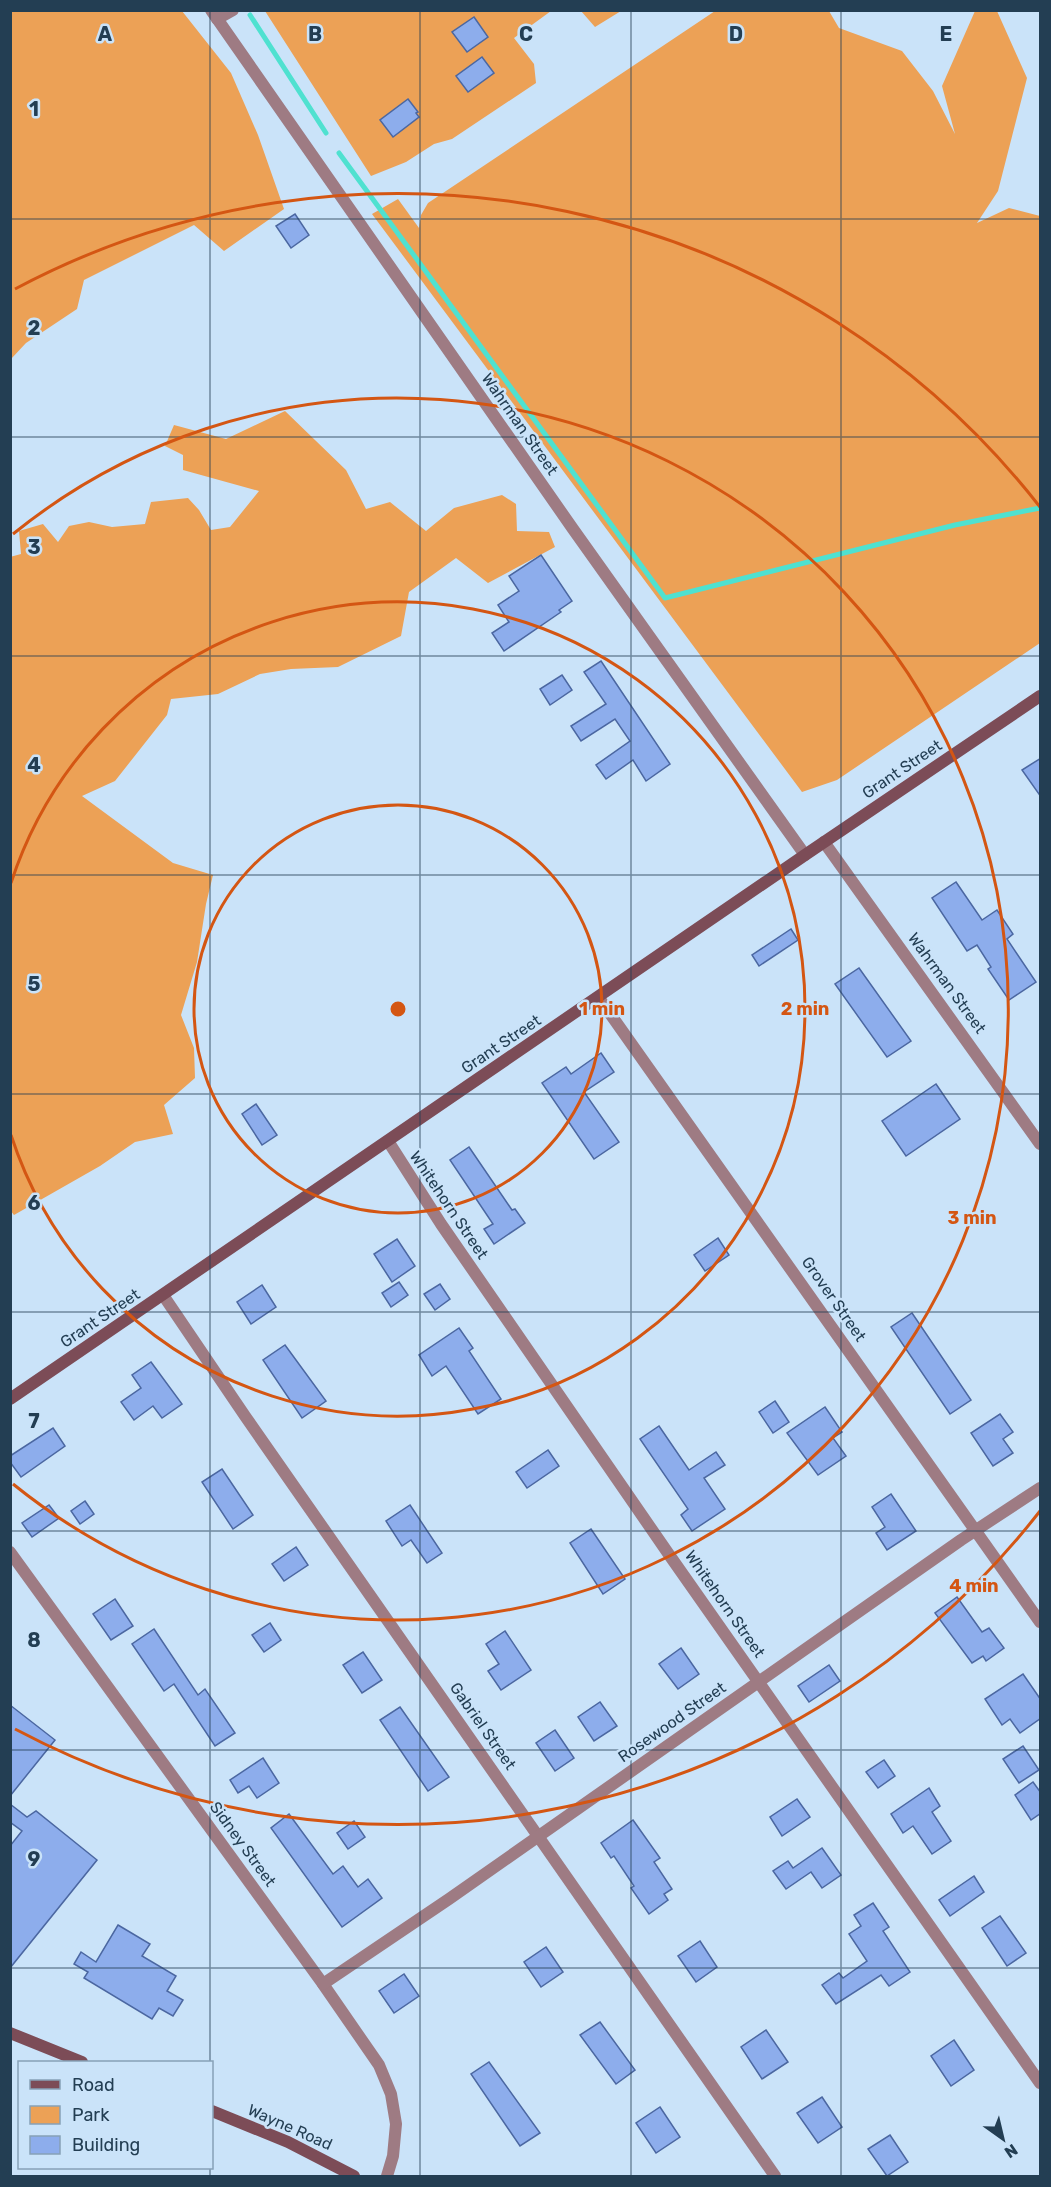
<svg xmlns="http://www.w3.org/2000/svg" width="1051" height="2187" font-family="Rubik,sans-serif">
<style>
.green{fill:#eca156}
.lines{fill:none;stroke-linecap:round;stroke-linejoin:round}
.stream{stroke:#4fe1d0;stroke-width:5}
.building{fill:#8dadec;stroke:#4b67a1;stroke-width:1.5}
.street{stroke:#9e7b83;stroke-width:12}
.secondary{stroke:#7c4c57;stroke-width:12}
.grid{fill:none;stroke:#233e53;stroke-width:1.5;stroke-opacity:0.55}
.ring{fill:none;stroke:#d45613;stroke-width:3}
.labels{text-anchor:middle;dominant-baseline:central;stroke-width:5;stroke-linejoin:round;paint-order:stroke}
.street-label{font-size:16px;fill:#233e53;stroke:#cae3f9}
.grid-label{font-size:20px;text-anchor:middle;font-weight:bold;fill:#233e53;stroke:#cae3f9;stroke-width:5;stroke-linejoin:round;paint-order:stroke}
.centre{fill:#d45613;stroke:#cae3f9;stroke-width:3}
.ring-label{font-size:18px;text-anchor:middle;font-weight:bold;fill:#d45613;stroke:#cae3f9;stroke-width:5;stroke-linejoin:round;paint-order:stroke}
</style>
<rect width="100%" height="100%" fill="#cae3f9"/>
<g class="green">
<path d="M11,10L182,11L231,73L258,135L284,209L224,251L194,225L84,280L77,309L26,343L11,359Z"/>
<path d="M265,11H551L514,38L534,64L536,83L452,139L434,144L406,162L371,176Z"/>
<path d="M581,11H621L595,27Z"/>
<path d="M715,11H829L839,28L902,51L933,91L955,134L942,86L975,11H997L1027,78L998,191L977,223L1009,208L1040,216V643L837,780L802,792L372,214L398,199L419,228L421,215L428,203Z"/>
<path d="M285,411L346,470L366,509L390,502L426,531L454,508L502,495L516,504L517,531L549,532L555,547L488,583L456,558L409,592L401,636L338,667L291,669L260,674L218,694L171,699L167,715L115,781L82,796L173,863L213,875L206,904L197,962L181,1015L194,1048L195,1078L164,1105L173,1134L135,1142L100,1166L14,1215L10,1210V557L21,554L19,531L43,524L58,542L69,526L89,522L112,527L145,524L151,502L188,498L199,510L211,530L230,527L259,491L183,470V455L165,446L174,425L226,439Z"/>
</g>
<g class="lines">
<g class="stream">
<path d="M250,15L326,133"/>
<path d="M339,153L665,598L955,525L1040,508"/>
</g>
</g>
<g class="building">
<path d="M474,17L488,37L467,52L452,32Z"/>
<path d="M482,57L494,73L468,92L456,76Z"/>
<path d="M408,99L418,112L416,113L419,117L393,137L380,120Z"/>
<path d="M295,214L309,235L291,248L276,226Z"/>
<path d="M541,555L572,601L559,610L561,612L504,651L492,633L509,622L498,605L519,591L509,576Z"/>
<path d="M601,661L670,764L646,781L633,760L606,779L596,765L630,741L615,719L581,741L571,726L606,704L584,672Z"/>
<path d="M562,675L572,690L550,705L540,689Z"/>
<path d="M1041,758V797L1022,770Z"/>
<path d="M956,882L982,920L997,910L1013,934L1007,939L1036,982L1009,1000L988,969L991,967L977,945L967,951L932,898Z"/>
<path d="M791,929L798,940L759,966L752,955Z"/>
<path d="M859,968L911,1041L887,1057L835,984Z"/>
<path d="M601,1053L614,1072L584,1092L619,1142L594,1159L542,1083L566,1067L571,1074Z"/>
<path d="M936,1084L960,1119L906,1156L882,1121Z"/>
<path d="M256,1104L277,1135L262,1145L242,1114Z"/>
<path d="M469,1147L512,1210L515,1209L525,1223L494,1244L484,1229L493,1224L450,1160Z"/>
<path d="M718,1238L729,1255L705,1271L694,1255Z"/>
<path d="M397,1239L415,1266L392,1282L374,1254Z"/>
<path d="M399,1282L408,1295L391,1307L382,1293Z"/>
<path d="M440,1284L450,1299L435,1310L424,1294Z"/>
<path d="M262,1285L276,1307L251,1324L237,1302Z"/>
<path d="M912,1313L971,1400L950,1414L891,1327Z"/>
<path d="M459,1328L473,1348L469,1351L501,1399L478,1414L446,1366L432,1376L419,1355Z"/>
<path d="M285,1345L326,1401L302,1418L263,1360Z"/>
<path d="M151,1362L182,1404L162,1418L153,1406L134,1420L121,1402L141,1388L132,1375Z"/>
<path d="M775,1401L789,1422L773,1433L759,1412Z"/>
<path d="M825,1407L842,1432L833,1438L846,1456L818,1475L787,1433Z"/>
<path d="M1000,1414L1013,1432L1003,1439L1013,1453L993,1466L971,1433Z"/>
<path d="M659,1426L689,1470L716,1452L725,1465L704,1478L725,1509L692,1531L681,1515L688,1509L640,1439Z"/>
<path d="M53,1428L65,1446L21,1477L10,1462V1456Z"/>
<path d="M548,1450L559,1466L527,1488L516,1472Z"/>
<path d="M222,1469L253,1515L233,1529L202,1482Z"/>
<path d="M891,1494L916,1531L887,1550L876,1533L885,1527L872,1507Z"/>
<path d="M85,1501L94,1514L80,1524L71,1511Z"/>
<path d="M49,1505L59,1518L32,1537L22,1523Z"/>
<path d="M410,1505L442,1553L427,1563L411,1540L402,1546L386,1521Z"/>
<path d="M591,1529L625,1579L603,1594L570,1543Z"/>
<path d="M296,1547L308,1565L284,1581L272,1564Z"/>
<path d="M957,1597L982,1632L989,1628L1004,1648L986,1661L983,1656L972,1663L935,1613Z"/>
<path d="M115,1599L133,1626L111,1640L93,1614Z"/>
<path d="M270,1623L281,1640L264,1652L252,1635Z"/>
<path d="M154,1629L198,1695L205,1689L235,1733L215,1746L174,1684L164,1691L132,1644Z"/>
<path d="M505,1631L531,1670L501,1690L488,1671L499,1664L486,1644Z"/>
<path d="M681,1648L699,1674L678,1689L659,1664Z"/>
<path d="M363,1652L382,1680L362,1693L343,1665Z"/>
<path d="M829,1665L840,1681L809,1702L798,1686Z"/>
<path d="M1023,1674L1041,1700V1718L1020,1733L1010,1719L1002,1725L985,1699Z"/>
<path d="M600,1702L617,1726L594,1741L578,1717Z"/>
<path d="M10,1705L55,1740L10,1796Z"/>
<path d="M400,1707L449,1777L428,1791L380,1720Z"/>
<path d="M555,1730L574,1758L555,1771L536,1743Z"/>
<path d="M1023,1746L1039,1770L1019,1783L1003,1759Z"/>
<path d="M263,1758L279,1783L257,1798L249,1786L238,1793L230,1780Z"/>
<path d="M884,1760L895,1776L878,1788L866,1772Z"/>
<path d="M1033,1782L1041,1793V1813L1031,1820L1015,1795Z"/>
<path d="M929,1788L940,1806L932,1812L951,1841L932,1854L913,1826L903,1833L891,1814Z"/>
<path d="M797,1799L810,1817L782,1836L770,1817Z"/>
<path d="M10,1804L27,1817L36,1811L97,1860L10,1968V1846L22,1831L10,1822Z"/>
<path d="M289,1814L333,1874L343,1866L358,1887L368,1879L382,1898L342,1927L271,1828Z"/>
<path d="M633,1820L660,1858L654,1862L672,1889L664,1894L668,1900L649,1914L631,1888L634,1886L614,1856L611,1858L601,1843Z"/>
<path d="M354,1821L365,1837L348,1849L337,1833Z"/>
<path d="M822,1848L841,1875L822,1888L811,1872L786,1889L773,1871L788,1861L793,1868Z"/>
<path d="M974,1876L984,1892L950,1916L939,1900Z"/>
<path d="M873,1903L889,1927L883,1931L910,1972L889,1986L881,1975L836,2004L822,1985L839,1973L843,1978L867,1961L849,1934L861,1926L854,1915Z"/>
<path d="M1000,1916L1026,1953L1007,1966L982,1928Z"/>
<path d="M118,1925L150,1944L142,1956L176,1976L167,1991L183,2000L173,2016L159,2008L152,2019L84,1978L88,1972L74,1964L81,1952L96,1962Z"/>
<path d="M700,1941L717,1967L696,1982L678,1956Z"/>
<path d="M546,1947L563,1972L541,1987L524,1962Z"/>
<path d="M404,1974L419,1996L394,2013L379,1991Z"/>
<path d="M600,2022L635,2070L616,2084L580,2035Z"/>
<path d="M766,2030L788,2062L762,2079L741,2047Z"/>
<path d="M954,2040L974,2070L951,2086L931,2056Z"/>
<path d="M489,2062L540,2133L520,2146L471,2074Z"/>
<path d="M822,2097L842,2127L818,2143L797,2113Z"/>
<path d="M660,2107L680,2137L656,2153L636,2123Z"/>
<path d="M890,2135L908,2162L887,2176L868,2149Z"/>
</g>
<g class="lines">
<g class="street">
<path d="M211,10L573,529L805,855"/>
<path d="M217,19L233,10"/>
<path d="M824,842L1040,1144"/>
<path d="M599,998L1040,1622"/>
<path d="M388,1141L441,1224L670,1556L1040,2083"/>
<path d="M163,1295L245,1416L775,2176"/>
<path d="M10,1552L323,1984L379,2065L391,2094L396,2124L393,2156L387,2176"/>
<path d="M323,1984L449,1899L961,1540L1040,1488"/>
</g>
<g class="secondary">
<path d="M10,1399L805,855L1040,696"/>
<path d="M10,2033L82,2062"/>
<path d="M212,2111L288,2142L354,2176"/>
</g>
</g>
<path class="grid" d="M210,10V2062M420,10V2176M631,10V2176M841,10V2176M10,219H1040M10,437H1040M10,656H1040M10,875H1040M10,1094H1040M10,1312H1040M10,1531H1040M10,1750H1040M10,1968H1040M210,2168V2176"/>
<g class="ring">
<circle cx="398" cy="1009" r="204"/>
<path d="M11 883A407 407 0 1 1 11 1135"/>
<path d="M13 534A611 611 0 1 1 13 1484"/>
<path d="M1040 1511A815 815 0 0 1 15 1729M15 289A815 815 0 0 1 1040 507"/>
</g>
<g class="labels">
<g class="street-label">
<text transform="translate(520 424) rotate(55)">Wahrman Street</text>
<text transform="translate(902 769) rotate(-34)">Grant Street</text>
<text transform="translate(947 983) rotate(54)">Wahrman Street</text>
<text transform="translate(501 1044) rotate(-34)">Grant Street</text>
<text transform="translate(449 1205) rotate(56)">Whitehorn Street</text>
<text transform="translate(834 1299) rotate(55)">Grover Street</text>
<text transform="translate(100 1318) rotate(-34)">Grant Street</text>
<text transform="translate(725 1604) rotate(55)">Whitehorn Street</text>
<text transform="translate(672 1722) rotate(-35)">Rosewood Street</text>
<text transform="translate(483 1726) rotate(55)">Gabriel Street</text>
<text transform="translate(243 1844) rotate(54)">Sidney Street</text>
<text transform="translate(290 2127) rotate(24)">Wayne Road</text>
</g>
</g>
<g class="grid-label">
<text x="105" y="41">A</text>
<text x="315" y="41">B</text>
<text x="526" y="41">C</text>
<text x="736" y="41">D</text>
<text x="946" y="41">E</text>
<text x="34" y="116">1</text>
<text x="34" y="335">2</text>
<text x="34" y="554">3</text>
<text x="34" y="772">4</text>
<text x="34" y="991">5</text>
<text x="34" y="1210">6</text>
<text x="34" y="1428">7</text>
<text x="34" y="1647">8</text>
<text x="34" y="1866">9</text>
</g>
<circle cx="398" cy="1009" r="9" class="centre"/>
<g class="ring-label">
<text x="602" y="1015">1 min</text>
<text x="805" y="1015">2 min</text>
<text x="972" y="1224">3 min</text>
<text x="974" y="1592">4 min</text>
</g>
<rect width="1051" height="2187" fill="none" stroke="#233e53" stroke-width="24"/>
<rect x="18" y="2061" width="195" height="108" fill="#cae3f9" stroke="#87a1b7" stroke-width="1.5"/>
<rect x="30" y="2080" width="30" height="9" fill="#7c4c57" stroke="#87a1b7" stroke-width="1.5"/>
<text x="72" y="2091" font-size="18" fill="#233e53">Road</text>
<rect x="30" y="2106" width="30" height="18" fill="#eca156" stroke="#87a1b7" stroke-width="1.5"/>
<text x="72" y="2121" font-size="18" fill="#233e53">Park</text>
<rect x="30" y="2136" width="30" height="18" fill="#8dadec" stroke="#87a1b7" stroke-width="1.5"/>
<text x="72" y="2151" font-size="18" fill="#233e53">Building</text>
<g transform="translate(1003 2139) rotate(146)" stroke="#cae3f9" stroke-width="4.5" paint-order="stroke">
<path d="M0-4.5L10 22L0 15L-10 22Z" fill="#233e53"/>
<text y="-9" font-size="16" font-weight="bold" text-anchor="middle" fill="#233e53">N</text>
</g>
</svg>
